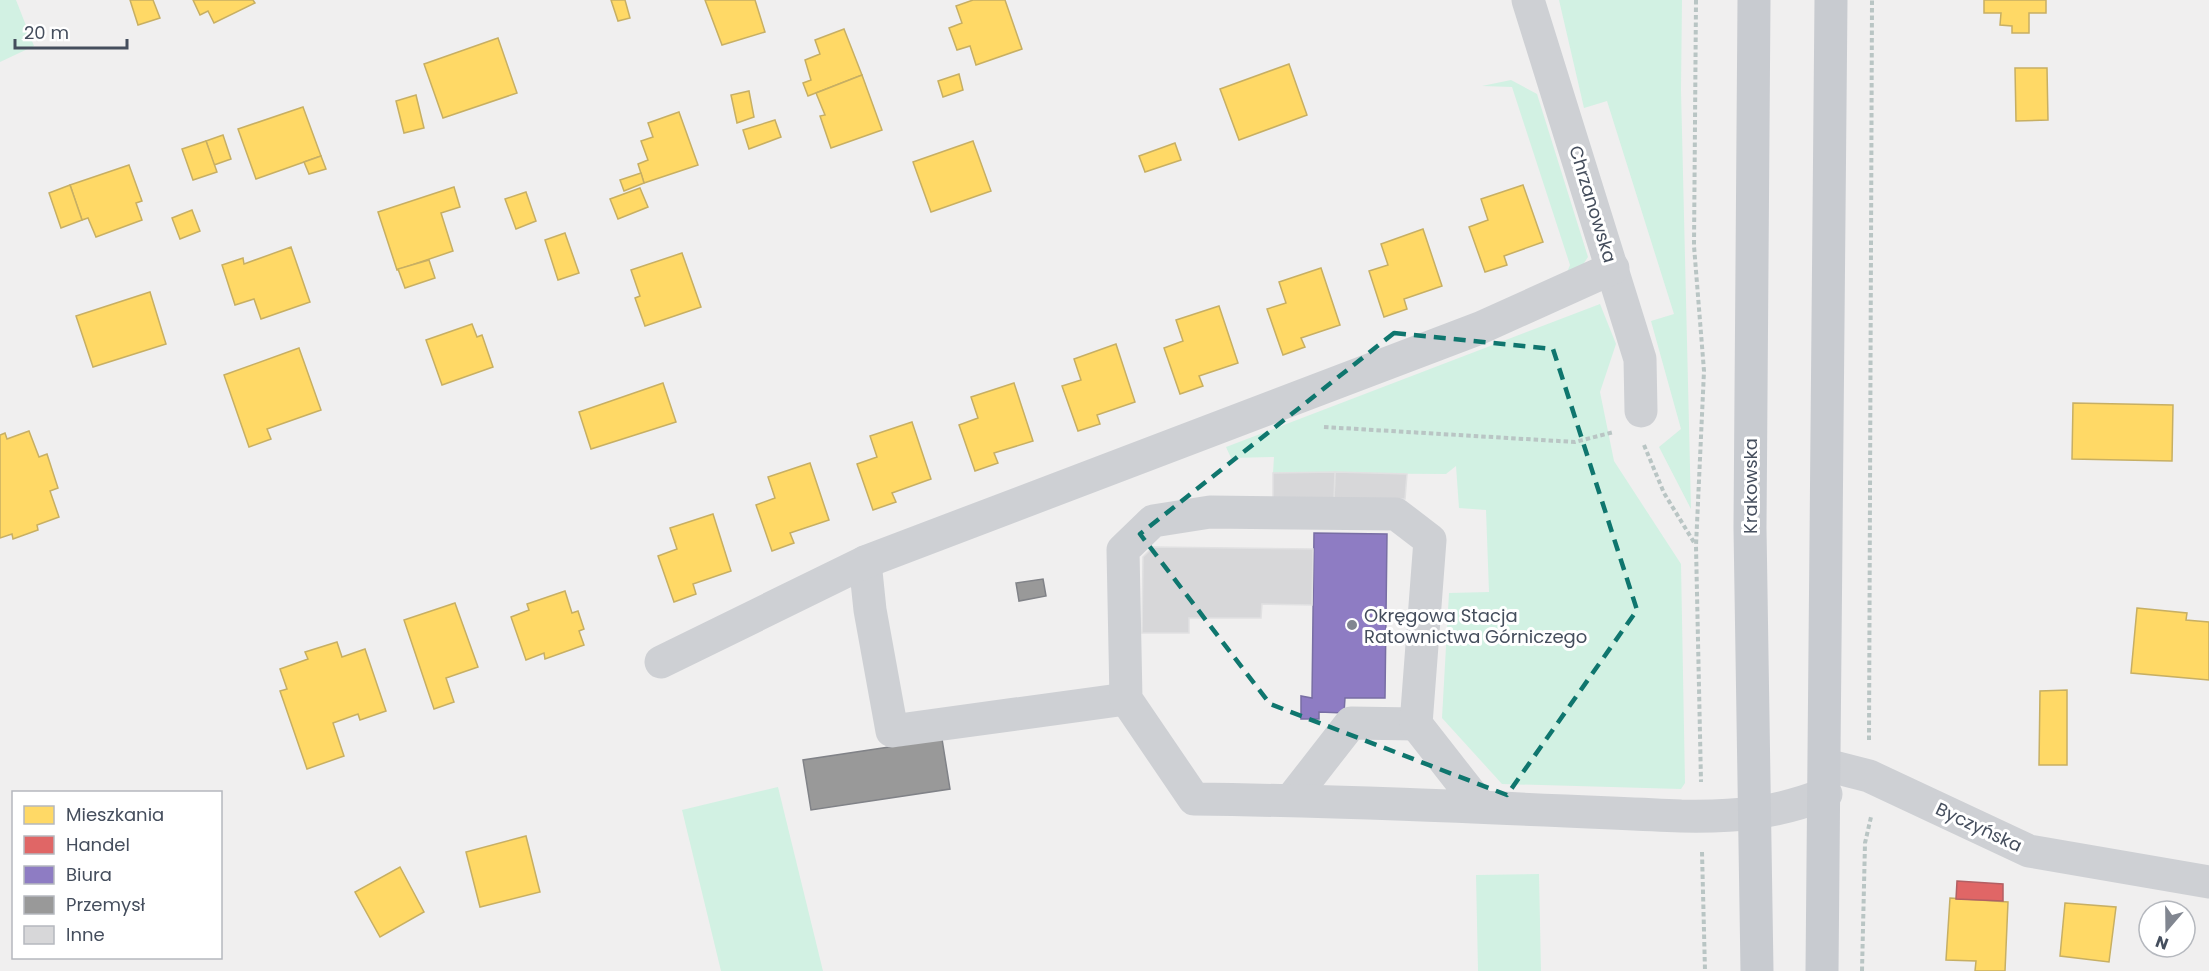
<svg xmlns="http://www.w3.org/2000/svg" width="2209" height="971" font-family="Poppins,sans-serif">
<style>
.green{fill:#d2f1e3}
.homes{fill:#ffd966;stroke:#c7af63;stroke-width:1.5}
.shops{fill:#e06666;stroke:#b25f63;stroke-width:1.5}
.offices{fill:#8e7cc3;stroke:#786ea4;stroke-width:1.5}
.industry{fill:#999;stroke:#808287;stroke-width:1.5}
.building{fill:#d7d7d9;stroke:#e1e1e2;stroke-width:1.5}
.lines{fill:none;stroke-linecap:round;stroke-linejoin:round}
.path{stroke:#b9c5c4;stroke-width:4;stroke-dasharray:4.5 3;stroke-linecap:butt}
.minor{stroke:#ced0d4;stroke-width:33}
.major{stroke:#c8cbd0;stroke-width:33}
.marked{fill:none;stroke:#0f766e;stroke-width:4.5;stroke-dasharray:12 8;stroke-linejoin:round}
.poi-dot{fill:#818690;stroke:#fff;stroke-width:2}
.labels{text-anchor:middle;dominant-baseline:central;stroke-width:6;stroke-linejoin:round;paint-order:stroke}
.street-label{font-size:18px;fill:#454e5d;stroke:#fff}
.poi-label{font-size:18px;fill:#454e5d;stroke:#fff;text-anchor:start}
</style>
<rect width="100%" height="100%" fill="#f0efef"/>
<g class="green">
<path d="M0,0H16L34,46L0,62Z"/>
<path d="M1559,0H1682L1681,90L1691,509L1659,447L1681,429L1651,321L1674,314L1607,101L1584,108Z"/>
<path d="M1511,80L1537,94L1588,257L1582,266L1566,275L1570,265L1512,87L1482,86Z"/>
<path d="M1600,304L1616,344L1600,392L1614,461L1681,564L1685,783L1681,789L1502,784L1442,718L1449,593L1489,592L1486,510L1459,508L1456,466L1446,474L1273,473L1274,457L1231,458L1226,447Z"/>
<path d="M778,787L823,971H721L682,810Z"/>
<path d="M1539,874L1541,971H1478L1476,875Z"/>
</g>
<g class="homes">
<path d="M130,0H153L160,18L138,25Z"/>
<path d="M193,0H253L255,3L214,23L208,11L200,15Z"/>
<path d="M611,0H625L630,18L618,21Z"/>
<path d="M705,0H755L765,32L722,45Z"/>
<path d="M973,0H1005L1022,49L976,65L970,46L957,50L949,28L962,23L956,6Z"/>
<path d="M1984,0H2046V13H2029V33H2012V26L2000,25L2001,13H1984Z"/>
<path d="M844,29L862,75L808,96L803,83L811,80L805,60L820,54L815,40Z"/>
<path d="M498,38L517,93L443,118L424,64Z"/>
<path d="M1289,64L1307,115L1239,140L1220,89Z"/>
<path d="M2015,68H2047L2048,120L2016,121Z"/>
<path d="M959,74L963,90L943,97L938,81Z"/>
<path d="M862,75L882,130L831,148L820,116L825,115L816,93Z"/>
<path d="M749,91L754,117L737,123L731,95Z"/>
<path d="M416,95L424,128L404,133L396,101Z"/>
<path d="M303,107L321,156L256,179L238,129Z"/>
<path d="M679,112L698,165L644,183L638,164L648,160L641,141L653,137L648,123Z"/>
<path d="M775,120L781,137L749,149L743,130Z"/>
<path d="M223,135L231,159L214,165L206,141Z"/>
<path d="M206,141L217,172L193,180L182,149Z"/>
<path d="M973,141L991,191L931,212L913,162Z"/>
<path d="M1175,143L1181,160L1145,172L1139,156Z"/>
<path d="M321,156L326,169L309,174L304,162Z"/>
<path d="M129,165L142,201L136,203L142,220L96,237L88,218L82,220L70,185Z"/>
<path d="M641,173L644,183L624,191L620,180Z"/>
<path d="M70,185L82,220L61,228L49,193Z"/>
<path d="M1523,185L1543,242L1504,256L1507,265L1485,272L1469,227L1488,220L1481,199Z"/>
<path d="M454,187L460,207L441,213L453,251L397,270L378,212Z"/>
<path d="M640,188L648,207L618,219L610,199Z"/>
<path d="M526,192L536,221L516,229L505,199Z"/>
<path d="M192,210L200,231L180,239L172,218Z"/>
<path d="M1423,229L1442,286L1404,299L1407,309L1384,317L1369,271L1388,265L1381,244Z"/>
<path d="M565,233L579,273L558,280L545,240Z"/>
<path d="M291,247L310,302L261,319L254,299L235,305L222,265L243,258L244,264Z"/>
<path d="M682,253L701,307L645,326L635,298L640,296L631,270Z"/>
<path d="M429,260L435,278L405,288L398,269Z"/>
<path d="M1321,268L1340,325L1301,338L1305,347L1283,355L1267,309L1286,303L1279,282Z"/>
<path d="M150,292L166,344L93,367L76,316Z"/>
<path d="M1219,306L1238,363L1199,376L1203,386L1180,394L1164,348L1183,341L1176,320Z"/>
<path d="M472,324L477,337L482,335L493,367L442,385L426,340Z"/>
<path d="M1116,344L1135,402L1097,415L1100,424L1078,431L1062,386L1081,380L1074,359Z"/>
<path d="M299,348L321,410L267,429L271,439L249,447L224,375Z"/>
<path d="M663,383L676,422L591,449L579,412Z"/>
<path d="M1014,383L1033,441L994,453L998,463L975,471L959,425L978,418L971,397Z"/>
<path d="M2073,403L2173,405L2172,461L2072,459Z"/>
<path d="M912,422L931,479L892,493L896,502L873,510L857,464L877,457L870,436Z"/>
<path d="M29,431L39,457L47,454L58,488L50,491L59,517L37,525L38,530L13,539L12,534L0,538V435L5,433L7,439Z"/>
<path d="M810,463L829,520L790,533L794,543L772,551L756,505L775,498L768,477Z"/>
<path d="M713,514L731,571L693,584L696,594L674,602L658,556L677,549L670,528Z"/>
<path d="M565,591L572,613L578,611L584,629L579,631L584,645L545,659L544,653L526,660L511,617L529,610L527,604Z"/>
<path d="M455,603L478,667L446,678L454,702L434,709L404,620Z"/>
<path d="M2137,608L2187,613L2186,620L2209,622V680L2131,673Z"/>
<path d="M337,642L342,657L365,649L386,711L360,720L358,714L333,723L344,756L307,769L280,691L287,689L280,669L308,659L305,652Z"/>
<path d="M2067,690V765H2039L2040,691Z"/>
<path d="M526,836L540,892L480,907L466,852Z"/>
<path d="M400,867L424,912L380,937L355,892Z"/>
<path d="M1950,898L2008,902L2005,971H1975L1976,961L1946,960Z"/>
<path d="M2065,903L2116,907L2109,962L2060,956Z"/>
</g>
<path class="shops" d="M1957,881L2003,884V901L1956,899Z"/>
<path class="offices" d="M1314,533L1387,534L1385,698H1345L1344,713L1319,712V719H1301V696L1312,698Z"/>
<g class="industry">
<path d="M1043,579L1046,596L1019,601L1016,583Z"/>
<path d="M942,739L950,789L811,810L803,760Z"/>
</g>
<g class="building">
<path d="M1335,472L1407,474L1405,499H1334Z"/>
<path d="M1335,472L1334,499L1273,498V473Z"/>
<path d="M1153,547L1313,549L1312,605L1262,604L1261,618H1189V633H1142L1143,557Z"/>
</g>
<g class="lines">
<g class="path">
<path d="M1696,0L1694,246L1704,371L1696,546L1701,782"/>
<path d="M1324,427L1575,442L1614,432"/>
<path d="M1644,445L1664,493L1695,544"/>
<path d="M1869,740L1872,0"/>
<path d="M1702,852L1705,971"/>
<path d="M1862,971L1865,843L1871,817"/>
</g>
<g class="minor">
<path d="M1528,0L1640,359L1641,411"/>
<path d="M865,562L870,610L892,731L1126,699"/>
<path d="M661,662L865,562L1480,328L1613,268"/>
<path d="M1826,765L1869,776L2029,851L2209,882"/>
<path d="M1291,800L1351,723L1416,724"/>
<path d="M1481,807L1416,724L1430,540L1396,514L1210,512L1153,521L1123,550L1126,699L1194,799C1357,801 1519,809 1681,816C1737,817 1773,814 1826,794"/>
</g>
<g class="major">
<path d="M1754,0L1750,528L1757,971"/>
<path d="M1822,971L1831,0"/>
</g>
</g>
<path class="marked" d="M1394,333L1553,349L1637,610L1507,795L1270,704L1140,534Z"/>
<circle class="poi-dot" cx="1352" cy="625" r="6"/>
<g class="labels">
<g class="street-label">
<text transform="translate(1593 204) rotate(73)">Chrzanowska</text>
<text transform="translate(1750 486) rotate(-90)">Krakowska</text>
<text transform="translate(1979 827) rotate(25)">Byczyńska</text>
</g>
<g class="poi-label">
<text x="1364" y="615">Okręgowa Stacja<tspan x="1364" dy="21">Ratownictwa Górniczego</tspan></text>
</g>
</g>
<rect x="12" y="791" width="210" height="168" fill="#ffffff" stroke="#b5b8be" stroke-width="1.5"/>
<rect x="24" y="806" width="30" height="18" fill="#ffd966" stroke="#b5b8be" stroke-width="1.5"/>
<text x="66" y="821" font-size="18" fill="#454e5d">Mieszkania</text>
<rect x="24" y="836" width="30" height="18" fill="#e06666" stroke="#b5b8be" stroke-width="1.5"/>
<text x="66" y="851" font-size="18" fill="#454e5d">Handel</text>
<rect x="24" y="866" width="30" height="18" fill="#8e7cc3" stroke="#b5b8be" stroke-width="1.5"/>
<text x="66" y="881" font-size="18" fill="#454e5d">Biura</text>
<rect x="24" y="896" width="30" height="18" fill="#999999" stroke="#b5b8be" stroke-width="1.5"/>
<text x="66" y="911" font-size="18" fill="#454e5d">Przemysł</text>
<rect x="24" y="926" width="30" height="18" fill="#d7d7d9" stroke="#b5b8be" stroke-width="1.5"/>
<text x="66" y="941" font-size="18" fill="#454e5d">Inne</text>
<g transform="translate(2167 929) rotate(200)"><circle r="28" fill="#ffffff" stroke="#b5b8be" stroke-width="1.5"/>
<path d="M0-4.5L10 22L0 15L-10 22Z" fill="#818690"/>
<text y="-9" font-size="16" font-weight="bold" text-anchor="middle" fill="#454e5d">N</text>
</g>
<path d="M15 39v9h112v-9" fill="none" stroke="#454e5d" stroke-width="3"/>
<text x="24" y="39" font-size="18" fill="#454e5d" stroke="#ffffff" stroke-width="4.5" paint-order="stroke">20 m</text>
</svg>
